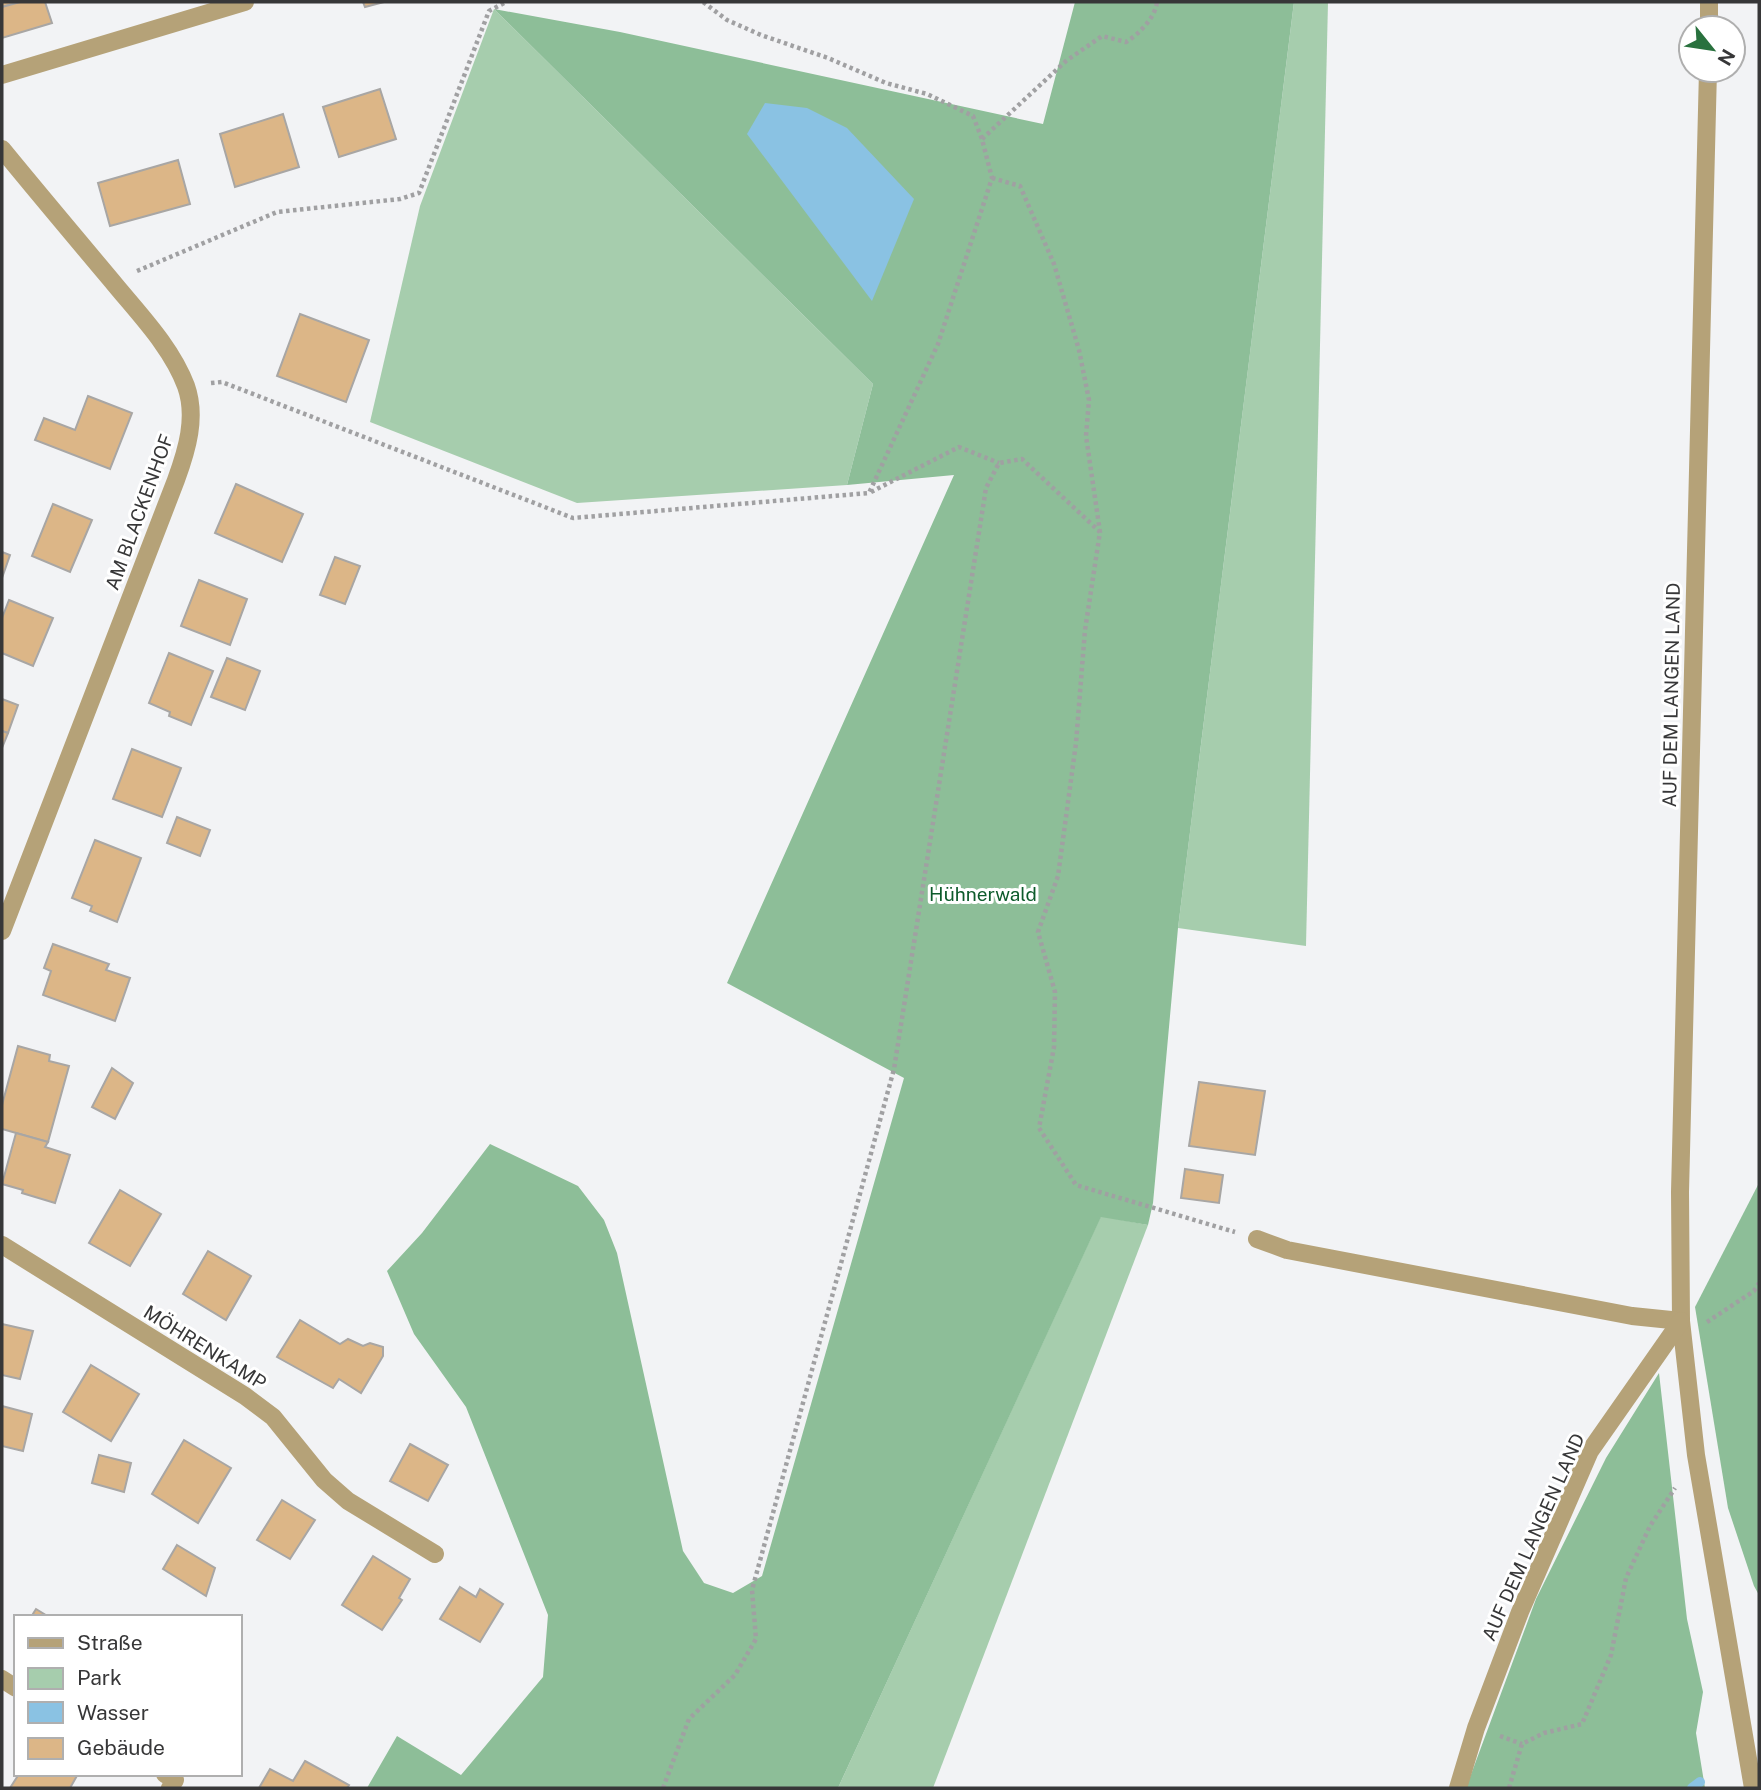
<svg xmlns="http://www.w3.org/2000/svg" width="1761" height="1790" font-family="'Public Sans',sans-serif">
<style>
.green{fill:#a6cdad}
.forest{fill:#8dbe98}
.water{fill:#8ac2e3}
.lines{fill:none;stroke-linecap:round;stroke-linejoin:round}
.stream{stroke:#8ac2e3;stroke-width:10}
.building{fill:#dcb687;stroke:#a8a6a4;stroke-width:2}
.path{stroke:#a0a0a2;stroke-width:4.5;stroke-dasharray:3.5 3.5;stroke-linecap:butt}
.minor{stroke:#b5a278;stroke-width:18}
.labels{text-anchor:middle;dominant-baseline:central;stroke-width:6;stroke-linejoin:round;paint-order:stroke}
.street-label{font-size:19px;fill:#373738;stroke:#fff}
.park-label{font-size:19px;fill:#0d5b2b;stroke:#fff}
</style>
<rect width="100%" height="100%" fill="#f2f3f5"/>
<g class="green">
<path d="M1294,2H1328L1306,946L1178,928Z"/>
<path d="M494,9L873,384L847,485L577,503L370,422L420,206Z"/>
<path d="M1101,1216L1148,1225L933,1788H838Z"/>
</g>
<g class="forest">
<path d="M1075,2H1294L1178,928L1153,1203L1148,1225L1101,1217L838,1788H367L397,1736L461,1775L543,1677L548,1615L466,1407L414,1334L387,1271L422,1233L490,1144L578,1186L604,1220L617,1253L683,1551L704,1583L733,1593L762,1576L904,1078L727,983L954,475L847,485L873,384L494,9L620,32L1043,124Z"/>
<path d="M1759,1183V1595L1754,1586L1728,1508L1695,1307Z"/>
<path d="M1659,1373L1687,1619L1703,1692L1696,1733L1705,1788H1466L1536,1599L1606,1458Z"/>
</g>
<path class="water" d="M765,103L807,108L847,128L914,199L872,301L747,134Z"/>
<g class="lines">
<path class="stream" d="M1692,1788L1700,1782"/>
</g>
<g class="building">
<path d="M2,2H20L2,7Z"/>
<path d="M20,2H45L52,23L2,38V7Z"/>
<path d="M363,2H384L365,7Z"/>
<path d="M380,89L396,139L339,157L323,107Z"/>
<path d="M283,114L299,167L235,187L220,134Z"/>
<path d="M178,160L190,204L110,226L98,183Z"/>
<path d="M300,314L369,340L346,402L277,376Z"/>
<path d="M88,396L132,413L110,469L35,440L44,418L75,430Z"/>
<path d="M236,484L303,514L282,562L215,533Z"/>
<path d="M53,504L92,520L70,572L32,556Z"/>
<path d="M2,552L10,555L2,578Z"/>
<path d="M335,557L360,566L345,604L320,595Z"/>
<path d="M199,580L247,599L230,645L181,626Z"/>
<path d="M9,600L53,618L33,666L2,653V618Z"/>
<path d="M169,653L213,671L191,725L169,716L170,712L149,703Z"/>
<path d="M227,658L260,671L245,710L211,697Z"/>
<path d="M2,699L18,705L8,733L2,731Z"/>
<path d="M2,731L8,733L2,748Z"/>
<path d="M132,749L181,768L162,817L113,799Z"/>
<path d="M177,817L210,830L200,856L167,843Z"/>
<path d="M95,840L141,858L117,922L90,911L92,906L72,898Z"/>
<path d="M53,944L109,964L106,970L130,978L115,1021L43,995L51,971L44,968Z"/>
<path d="M18,1046L50,1055L49,1061L69,1066L48,1142L2,1129V1105Z"/>
<path d="M112,1068L133,1083L115,1119L92,1107Z"/>
<path d="M1199,1082L1265,1091L1255,1155L1189,1146Z"/>
<path d="M16,1133L48,1142L45,1147L70,1155L55,1203L22,1193L23,1190L2,1184Z"/>
<path d="M1185,1169L1223,1175L1219,1203L1181,1198Z"/>
<path d="M120,1190L161,1214L130,1266L89,1243Z"/>
<path d="M208,1251L251,1276L226,1320L183,1294Z"/>
<path d="M300,1320L340,1344L348,1339L363,1346L370,1343L383,1347V1356L361,1393L339,1379L333,1388L277,1357Z"/>
<path d="M2,1324L33,1331L20,1379L2,1375Z"/>
<path d="M91,1365L139,1394L111,1441L63,1412Z"/>
<path d="M2,1406L32,1414L23,1451L2,1446Z"/>
<path d="M184,1440L231,1468L198,1523L152,1494Z"/>
<path d="M410,1444L448,1465L428,1501L390,1481Z"/>
<path d="M99,1455L131,1463L124,1492L92,1483Z"/>
<path d="M282,1500L315,1520L290,1559L257,1540Z"/>
<path d="M177,1545L215,1568L206,1596L163,1569Z"/>
<path d="M373,1556L410,1579L399,1598L402,1600L382,1630L342,1605Z"/>
<path d="M460,1587L476,1597L480,1589L503,1604L480,1642L440,1619Z"/>
<path d="M36,1609L49,1617H31Z"/>
<path d="M305,1761L349,1785L347,1788H259L270,1769L293,1781Z"/>
<path d="M19,1774H78L70,1788H10Z"/>
</g>
<g class="lines">
<g class="path">
<path d="M982,139L1066,61L1102,36L1126,42C1139,34 1155,18 1157,2"/>
<path d="M992,178L1020,186L1054,264L1079,350L1089,400L1086,436L1100,532L1085,630L1076,743L1058,876L1038,932L1055,992L1054,1047L1039,1128L1076,1185L1235,1232"/>
<path d="M137,271L277,212L400,199L419,193L489,11L506,2"/>
<path d="M211,383L222,382L573,518L869,493L938,344L992,178L982,139L973,116L927,94L886,83L828,58L761,35L727,20L703,2"/>
<path d="M871,492L959,447L999,463"/>
<path d="M1707,1322L1754,1291L1759,1283"/>
<path d="M1500,1736L1522,1744"/>
<path d="M663,1788L689,1719L735,1675L756,1639L752,1590L894,1069L986,488L999,463L1022,459L1100,532"/>
<path d="M1509,1788L1522,1744L1544,1733L1582,1724L1611,1655L1626,1578L1650,1526L1675,1488"/>
</g>
<g class="minor">
<path d="M1709,28V2"/>
<path d="M1708,70L1680,1192L1681,1321L1696,1455L1753,1788"/>
<path d="M2,75L245,2"/>
<path d="M2,149C38,193 75,237 112,281C138,313 171,346 186,386C197,417 187,450 176,480L2,931"/>
<path d="M1257,1239L1287,1250L1632,1316L1681,1321"/>
<path d="M2,1245L245,1396L273,1417L324,1480L348,1501L435,1554"/>
<path d="M2,1679L16,1688"/>
<path d="M165,1774L175,1780L170,1788"/>
<path d="M1458,1788L1476,1728L1520,1612L1590,1451L1681,1321"/>
</g>
</g>
<g class="labels">
<g class="street-label">
<text transform="translate(139 512) rotate(-70)">AM BLACKENHOF</text>
<text transform="translate(1671 695) rotate(-89)">AUF DEM LANGEN LAND</text>
<text transform="translate(205 1347) rotate(32)">MÖHRENKAMP</text>
<text transform="translate(1533 1537) rotate(-66)">AUF DEM LANGEN LAND</text>
</g>
<g class="park-label">
<text x="983" y="894">Hühnerwald</text>
</g>
</g>
<rect width="1761" height="1790" fill="none" stroke="#373738" stroke-width="7"/>
<rect x="14" y="1615" width="228" height="161" fill="#ffffff" stroke="#afafaf" stroke-width="2"/>
<rect x="28" y="1638" width="35" height="10" fill="#b5a278" stroke="#afafaf" stroke-width="2"/>
<text x="77" y="1650" font-size="21" fill="#373738">Straße</text>
<rect x="28" y="1668" width="35" height="21" fill="#a6cdad" stroke="#afafaf" stroke-width="2"/>
<text x="77" y="1685" font-size="21" fill="#373738">Park</text>
<rect x="28" y="1702" width="35" height="21" fill="#8ac2e3" stroke="#afafaf" stroke-width="2"/>
<text x="77" y="1720" font-size="21" fill="#373738">Wasser</text>
<rect x="28" y="1738" width="35" height="21" fill="#dcb687" stroke="#afafaf" stroke-width="2"/>
<text x="77" y="1755" font-size="21" fill="#373738">Gebäude</text>
<g transform="translate(1712 49) rotate(120)"><circle r="33" fill="#ffffff" stroke="#afafaf" stroke-width="2"/>
<path d="M0-5L12 26L0 18L-12 26Z" fill="#29713e"/>
<text y="-10" font-size="19" font-weight="bold" text-anchor="middle" fill="#373738">N</text>
</g>
</svg>
